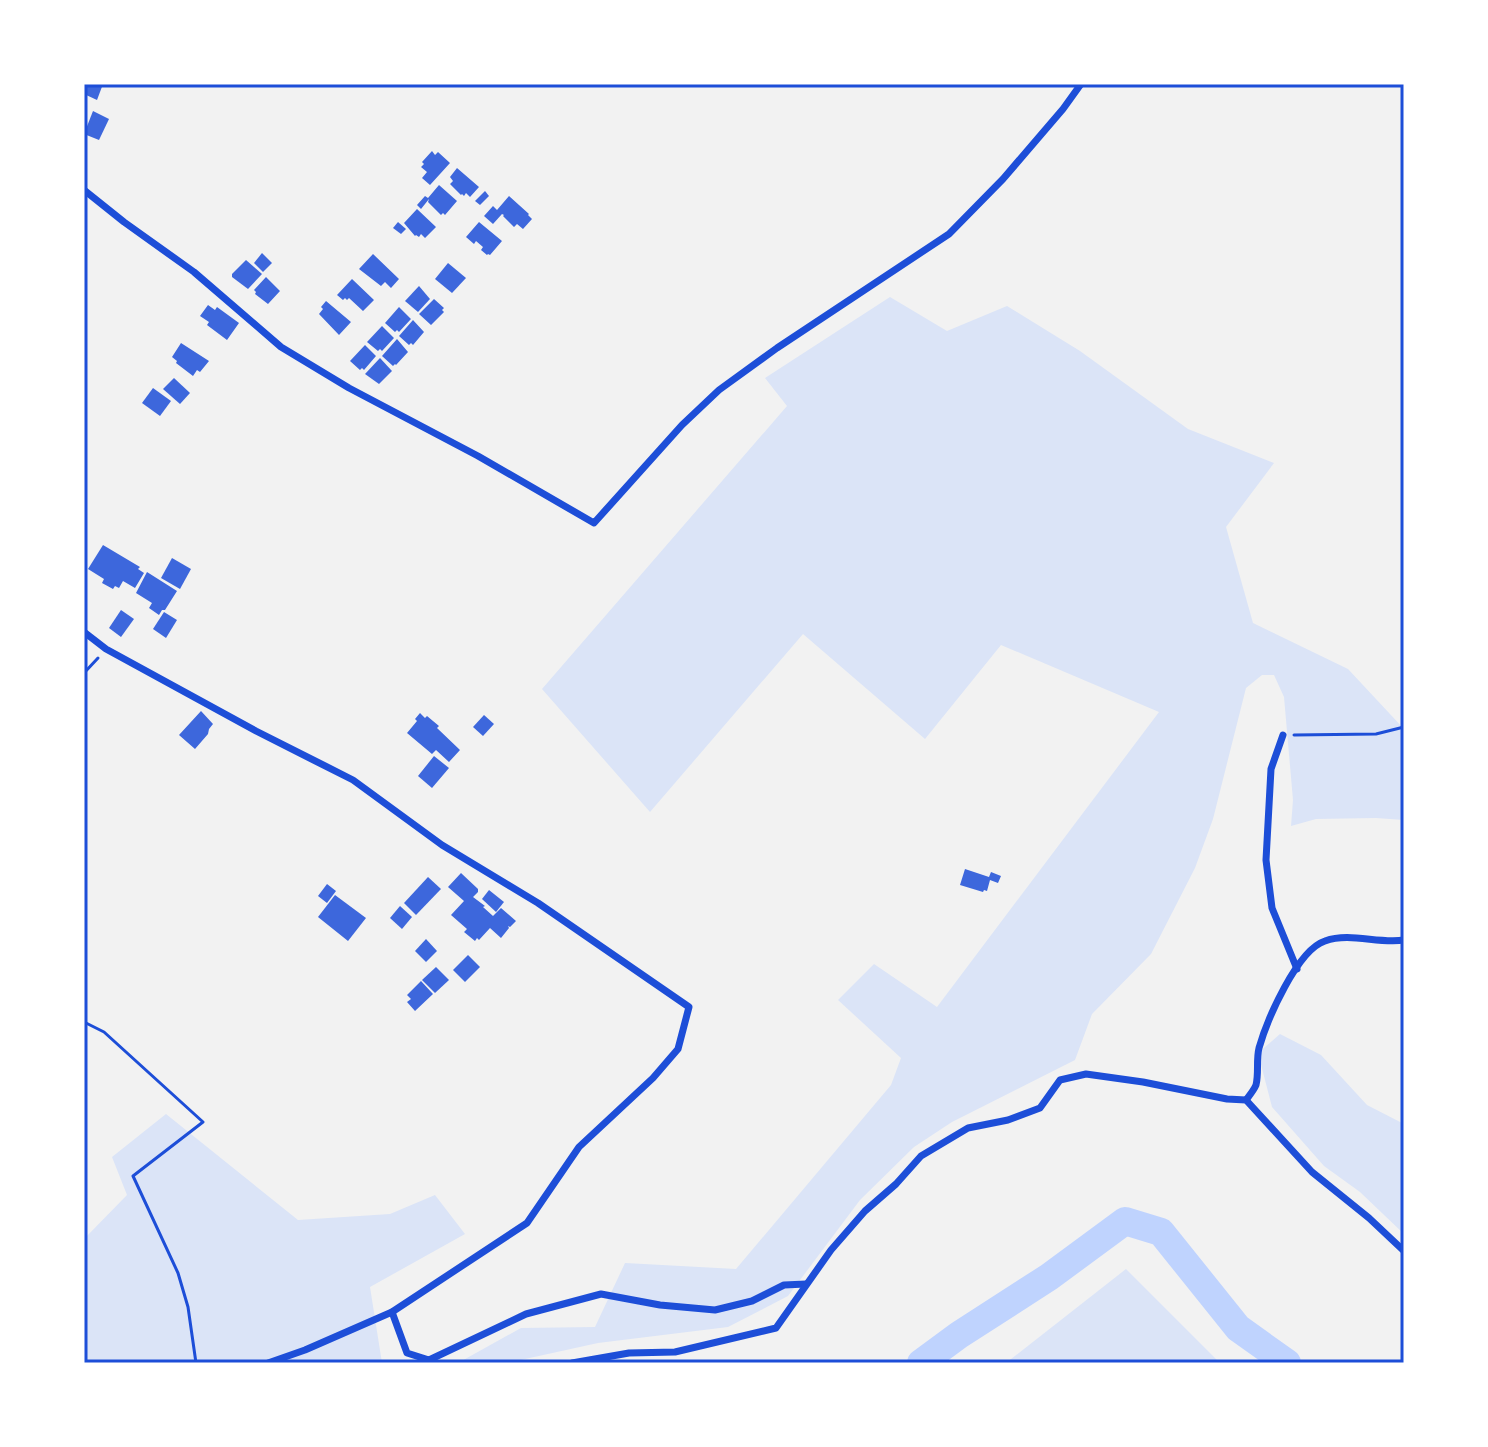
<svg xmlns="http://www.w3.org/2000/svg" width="1488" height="1447" font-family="Jost,sans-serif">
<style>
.green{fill:#dbe4f7}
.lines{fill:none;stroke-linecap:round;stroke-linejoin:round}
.river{stroke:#bfd3fe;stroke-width:28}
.building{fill:#3d67dc}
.path{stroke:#1d4ed8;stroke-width:3}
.minor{stroke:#1d4ed8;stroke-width:7}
.neatline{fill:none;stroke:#1d4ed8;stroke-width:3}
</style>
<rect width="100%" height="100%" fill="#f2f2f2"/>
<g class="green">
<path d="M890,297L947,331L1007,306L1080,351L1188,429L1274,463L1226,527L1253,623L1348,669L1404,729V820L1376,818L1316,819L1291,826L1293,800L1284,697L1274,675H1262L1246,688L1213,819L1195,868L1151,954L1092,1014L1075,1060L952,1122L914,1147L860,1200L788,1296L728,1327L598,1343L507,1363H458L521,1328L595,1327L625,1263L736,1269L891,1085L901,1058L838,1000L874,964L937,1007L1159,712L1001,645L925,739L803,634L650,812L542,689L787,406L765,378Z"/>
<path d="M1280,1034L1321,1055L1367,1105L1404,1124V1234L1360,1192L1324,1166L1272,1107L1258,1053Z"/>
<path d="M166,1114L298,1220L390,1214L435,1195L465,1234L370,1287L382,1363H84V1239L127,1195L112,1157Z"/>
<path d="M1126,1269L1220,1363H1006Z"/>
</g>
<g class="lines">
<path class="river" d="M921,1363L959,1335L1049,1277L1125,1221L1161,1232L1238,1328L1287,1363"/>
</g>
<g class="building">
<path d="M84,84H103L97,100L84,94Z"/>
<path d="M93,111L109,119L99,140L84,134Z"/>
<path d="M432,151L435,155L438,152L450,163L430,185L422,178L427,172L421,167L424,164L422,162Z"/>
<path d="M457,168L479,187L470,197L466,193L464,196L462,194L461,195L450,184L453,181L450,177Z"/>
<path d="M439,185L457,201L445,215L443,213L441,215L428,202L429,199L421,209L417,205L425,196L428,198Z"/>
<path d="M485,191L489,196L480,205L475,201Z"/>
<path d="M509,196L529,214L528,215L532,219L523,229L517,224L514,227L503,216L504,215L502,214L493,224L484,216L493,206L497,210Z"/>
<path d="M417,209L436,227L425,238L421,234L419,237L416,235L415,236L404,223Z"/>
<path d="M398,222L406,229L401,234L393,228Z"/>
<path d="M479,222L502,241L490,255L488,254L487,255L481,250L483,247L476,241L474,244L466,237Z"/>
<path d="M262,253L272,263L263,272L254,263Z"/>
<path d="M373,254L399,279L391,288L385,282L381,286L359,269Z"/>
<path d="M246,260L262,274L248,289L232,277V274Z"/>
<path d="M448,263L466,278L452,293L435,279Z"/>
<path d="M266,277L280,291L268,304L255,294L256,292L254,290Z"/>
<path d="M352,279L374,300L363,311L349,298L347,300L345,298L343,300L337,295Z"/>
<path d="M419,286L430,299L418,312L405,301Z"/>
<path d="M434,299L444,308L442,310L444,312L431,325L419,314Z"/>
<path d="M326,301L351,322L339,335L319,314L323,309L321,307Z"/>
<path d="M208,305L215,310L217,307L239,323L227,340L207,325L209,322L200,316Z"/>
<path d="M399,307L411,319L399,332L397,330L395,332L385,323Z"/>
<path d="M413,320L424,332L413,345L411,343L409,345L399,336Z"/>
<path d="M382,326L394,338L382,351L380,349L378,351L367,342Z"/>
<path d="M397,339L408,352L396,365L395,364L393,366L382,356Z"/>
<path d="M181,343L209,361L200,372L197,370L193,376L176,363L177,361L172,357Z"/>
<path d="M365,345L376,356L364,370L362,368L360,370L350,361Z"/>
<path d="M380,358L392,371L379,384L365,374Z"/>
<path d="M174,378L190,393L180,404L163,389Z"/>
<path d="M153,388L171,401L160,416L142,403Z"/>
<path d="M103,545L140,567L138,569L144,573L135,588L123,581L119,588L115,586L113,589L102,583L104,579L88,569Z"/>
<path d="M172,558L191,569L180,589L161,578Z"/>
<path d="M147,572L177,591L165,610H162L159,615L149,608L152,603L136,593Z"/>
<path d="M121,610L134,619L121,637L109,628Z"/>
<path d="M164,612L177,620L166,638L153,629Z"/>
<path d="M201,711L213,724L209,729L208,734L195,749L179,735Z"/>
<path d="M420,713L425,718L427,716L439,726L437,728L460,750L449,762L436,750L432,754L407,733L417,721L415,719Z"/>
<path d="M484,715L494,724L483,736L473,727Z"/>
<path d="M434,756L449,768L432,788L418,776Z"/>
<path d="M965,869L989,877L991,872L1001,876L998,883L990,880L987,891L984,890L983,892L960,885Z"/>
<path d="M461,873L478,889V892L473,897L485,906L483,907L493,916L501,908L516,921L510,927L508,926L509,928L501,938L490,928L479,940L477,938L475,941L464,932L467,929L451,915L464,901L448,887Z"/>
<path d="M428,877L441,889L416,915L404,903Z"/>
<path d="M327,884L336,891L327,903L318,896Z"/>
<path d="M489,890L504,902L496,912L482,899Z"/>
<path d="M335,895L366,918L348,941L318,917Z"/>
<path d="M400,906L412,917L402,929L390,918Z"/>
<path d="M426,939L437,951L426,962L415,951Z"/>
<path d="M468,955L480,967L465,982L453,970Z"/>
<path d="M436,967L449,980L435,993L422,980Z"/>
<path d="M421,981L433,994L415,1011L407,1002L411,999L407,995Z"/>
</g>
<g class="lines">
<g class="path">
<path d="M84,673L98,658"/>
<path d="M1294,735L1376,734L1404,727"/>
<path d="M84,1022L104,1032L203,1122L133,1176L178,1273L188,1307L196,1363"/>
</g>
<g class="minor">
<path d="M84,190L124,222L194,272L281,347L349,388L478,456L594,523L682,425L719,390L777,348L949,234L1003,179L1063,109L1081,84"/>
<path d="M84,632L106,649L256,731L353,780L442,845L538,903L689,1007L678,1049L653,1078L579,1147L527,1223L392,1312L305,1350L268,1363"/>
<path d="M1283,735L1271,769L1266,860L1272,908L1297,969"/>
<path d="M1246,1100C1249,1096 1254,1090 1256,1085C1259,1073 1256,1060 1259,1048C1267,1020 1297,950 1325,941C1350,932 1378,944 1404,940"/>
<path d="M392,1312L407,1353L429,1360L526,1314L601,1294L660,1305L715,1310L752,1301L784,1285L806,1284"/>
<path d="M572,1363L629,1353L675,1352L776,1328L831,1250L865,1211L896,1184L921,1156L968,1128L1008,1120L1040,1108L1060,1080L1086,1074L1143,1082L1227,1099L1246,1100L1312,1172L1369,1218L1404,1251"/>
</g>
</g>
<rect width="1488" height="1447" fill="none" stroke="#ffffff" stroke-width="172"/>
<rect x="86" y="86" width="1316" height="1275" class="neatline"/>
</svg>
